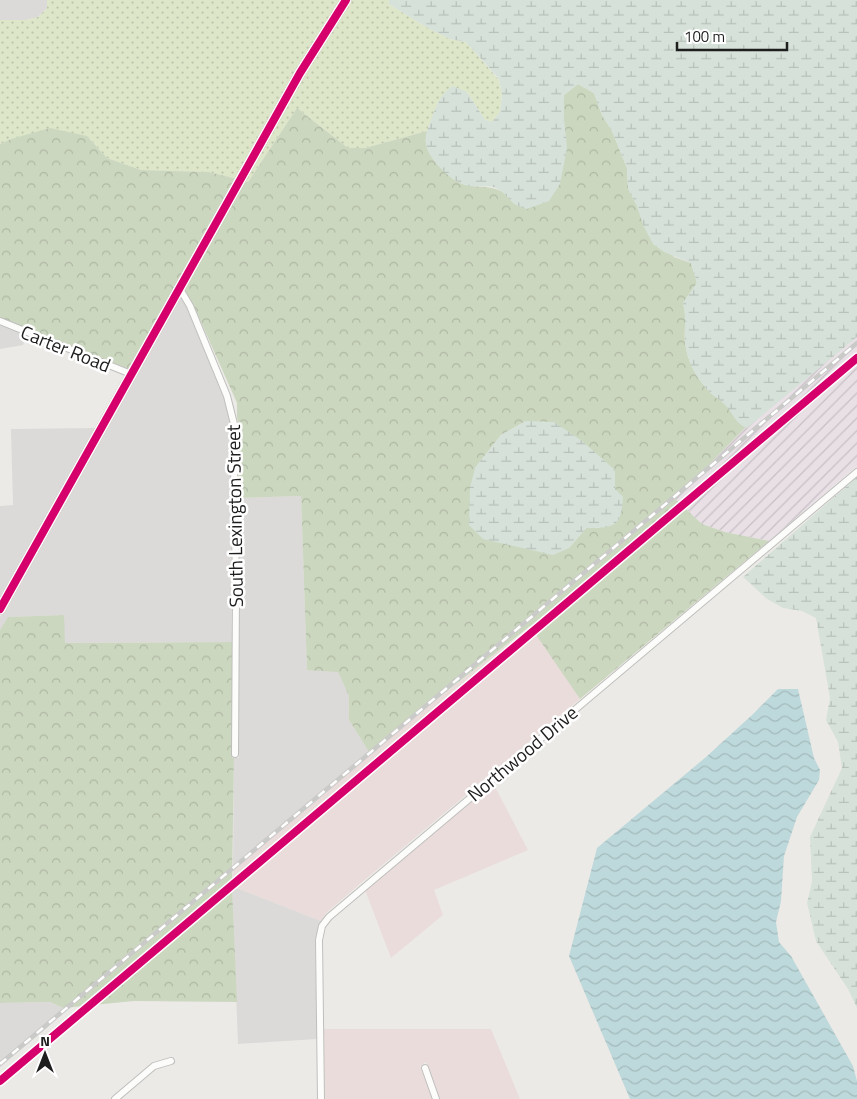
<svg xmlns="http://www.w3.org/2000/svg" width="857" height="1099" font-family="'Titillium Web',sans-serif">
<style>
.residential{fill:#dbdad8}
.commercial{fill:#e9dcdb}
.industrial{fill:url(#industrial-furrows)}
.grass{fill:url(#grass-dots)}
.forest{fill:url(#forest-crowns);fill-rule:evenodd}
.wetland{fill:url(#wetland-marsh)}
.water{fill:url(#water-waves)}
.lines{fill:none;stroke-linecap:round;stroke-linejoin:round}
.minor-casing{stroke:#bfbfbd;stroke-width:8}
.primary-casing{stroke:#a09487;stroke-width:11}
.minor{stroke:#fcfcfb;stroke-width:6}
.primary{stroke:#efeae5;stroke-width:10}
.rail-casing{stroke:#cacac9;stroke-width:4.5}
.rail{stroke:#fff;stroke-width:2.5;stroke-dasharray:8;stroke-linecap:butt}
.cycleway-casing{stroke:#fff;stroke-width:11}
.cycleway{stroke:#d6006c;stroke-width:8}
.labels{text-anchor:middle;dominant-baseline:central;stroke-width:5;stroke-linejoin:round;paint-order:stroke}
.street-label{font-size:19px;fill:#1e1e1e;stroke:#fff}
</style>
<defs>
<pattern id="industrial-furrows" width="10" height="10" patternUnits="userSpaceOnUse" patternTransform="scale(1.25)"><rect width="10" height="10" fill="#e9e0e6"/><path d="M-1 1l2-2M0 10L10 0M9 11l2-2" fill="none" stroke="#c7c0c5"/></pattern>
<pattern id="grass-dots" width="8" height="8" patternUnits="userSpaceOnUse" patternTransform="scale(1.25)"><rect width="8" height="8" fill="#dde6c9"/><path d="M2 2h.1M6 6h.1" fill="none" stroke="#bdc5ac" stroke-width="1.8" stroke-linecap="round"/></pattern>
<pattern id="forest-crowns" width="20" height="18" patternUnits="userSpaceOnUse" patternTransform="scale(1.25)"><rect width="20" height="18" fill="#ccd7bf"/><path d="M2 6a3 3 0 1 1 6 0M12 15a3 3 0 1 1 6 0" fill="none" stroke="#afb8a4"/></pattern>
<pattern id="wetland-marsh" width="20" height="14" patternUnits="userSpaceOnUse" patternTransform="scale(1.25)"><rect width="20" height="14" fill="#d6e1d9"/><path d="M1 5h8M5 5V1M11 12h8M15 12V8" fill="none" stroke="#b7c1ba"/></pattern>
<pattern id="water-waves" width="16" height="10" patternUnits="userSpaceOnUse" patternTransform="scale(1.25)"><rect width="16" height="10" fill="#bed9db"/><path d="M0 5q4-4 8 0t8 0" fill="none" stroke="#a3babc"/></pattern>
</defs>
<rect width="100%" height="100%" fill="#eceae7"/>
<g class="residential">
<path d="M0,0H47V8L38,17L26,20H0Z"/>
<path d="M180,297L187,308L224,398L231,428L230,465L232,642L64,643V615L9,617L0,630V617Z"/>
<path d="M0,320L27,332L23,345L0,349Z"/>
<path d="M97,428L0,601V506L13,505L11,429Z"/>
<path d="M301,496L307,669L338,671L349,696V720L369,752L233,869L234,758H239V590L238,498Z"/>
<path d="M232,886L321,921L315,940L317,1039L238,1044Z"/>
<path d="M50,1002L63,1008L48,1027L0,1067V1003Z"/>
</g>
<g class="commercial">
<path d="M531,626L580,699L361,883L326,913L321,921L232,886L233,869L369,752Z"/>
<path d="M493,783L528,850L434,890L443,915L391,958L365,890Z"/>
<path d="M324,1029H491L520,1099H440L426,1062L420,1066L432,1099H325Z"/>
</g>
<path class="industrial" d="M857,337V466L769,541L725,532L702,524L675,499L746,427Z"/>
<g class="grass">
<path d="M47,0H341L237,179L209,172L141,170L107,158L87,136L11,139L0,144V20H26L38,17L47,8Z"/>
<path d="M351,0H389V4L428,28L450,39L466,42L499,80L502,94L500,112L492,122L485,120L467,92L438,102L427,131L365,148H348L297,108L248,182L245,181L303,76Z"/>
</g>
<g class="forest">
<path d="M578,84L594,93L602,115L612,131L627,168L628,188L636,204L674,257L691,263L697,283L683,303C687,317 684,328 685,342C687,362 697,379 711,393C715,397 722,400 726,405C733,413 736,423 746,427L675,499L702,524L725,532L769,541L580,699L530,626L369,752L349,720V696L338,672L307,670L301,496L238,498L239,428L237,417V403L193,304L184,289L245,181L248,182L297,108L348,148H365L427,131C427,135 425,139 426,143C427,157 450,180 463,184C476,188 489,185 501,191C507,193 510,200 515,204L564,117V95ZM526,421L600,528H586L569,548L475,468L501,435Z"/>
<path d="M50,128L87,136L107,158L141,170L209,172L237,179L130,369L27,332L0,320V144L11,139Z"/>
<path d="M64,615L65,643L232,642V758H234L232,886L237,1002L134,1001L63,1008L50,1002L0,1003V630L8,617Z"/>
</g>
<g class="wetland">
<path d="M389,0H857V337L747,428C736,424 734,415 726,406C722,401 716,398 711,393C697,380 687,362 685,342C684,328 687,318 683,303L697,283L691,263L664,252L653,244L644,227L636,204L628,188L627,168L612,131L602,115L594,93L578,84L564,95V117L567,148L560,184L549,201L527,209C522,207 517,206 513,203C507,197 504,192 496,188C486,184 473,189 462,184C449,179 426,156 426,142C425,134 429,127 431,120C436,107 440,93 453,86L467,92L485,120L492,122L500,112L502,94L499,79L466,42L450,39L428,28L389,4Z"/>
<path d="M526,421L554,422L582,441L615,470V489L623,497C621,527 615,528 586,528L569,548L553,555L483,539L469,525L470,488L475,468L501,435Z"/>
<path d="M857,477V1008L848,989L816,941L807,903L812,881L810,837L842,768L838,742L826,720L830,698L816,618L802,611L783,608L767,599L743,577Z"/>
</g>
<path class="water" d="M778,689H798L814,758L820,770L819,780L797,817L784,856L781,901L776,922L779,942L791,956L853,1066L857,1081V1099H630L569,956L597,848L706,757L752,715Z"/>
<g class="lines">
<defs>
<g id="minor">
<path d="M180,289L190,306L227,396L235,428L234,465L236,590L235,754"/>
<path d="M0,321L131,374"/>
<path d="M425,1068L436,1099"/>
<path d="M115,1099L154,1066L171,1061"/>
<path d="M321,1099L319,940L322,926L329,917L857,472"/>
</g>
<path id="primary" d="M0,609L300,73L346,0"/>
</defs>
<use href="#minor" class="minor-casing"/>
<use href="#primary" class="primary-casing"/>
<use href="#minor" class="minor"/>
<use href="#primary" class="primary"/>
<defs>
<path id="rail" d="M0,1064L857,343"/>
</defs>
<use href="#rail" class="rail-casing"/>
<use href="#rail" class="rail"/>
<defs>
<g id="cycleway">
<path d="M0,609L300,73L346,0"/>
<path d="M0,1081L857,358"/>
</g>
</defs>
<use href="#cycleway" class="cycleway-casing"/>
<use href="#cycleway" class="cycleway"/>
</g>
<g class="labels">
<g class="street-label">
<text transform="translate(66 348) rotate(22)">Carter Road</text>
<text transform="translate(234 516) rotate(-91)">South Lexington Street</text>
<text transform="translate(522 753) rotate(-40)">Northwood Drive</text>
</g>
</g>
<g transform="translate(45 1054)" stroke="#ffffff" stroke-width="4" paint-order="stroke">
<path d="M0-4L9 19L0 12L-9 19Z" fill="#1e1e1e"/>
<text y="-8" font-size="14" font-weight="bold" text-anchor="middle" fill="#1e1e1e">N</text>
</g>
<path d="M677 42v8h110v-8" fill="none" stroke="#1e1e1e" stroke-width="2.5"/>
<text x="684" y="42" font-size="15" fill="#1e1e1e" stroke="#ffffff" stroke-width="4" paint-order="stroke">100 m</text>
</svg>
